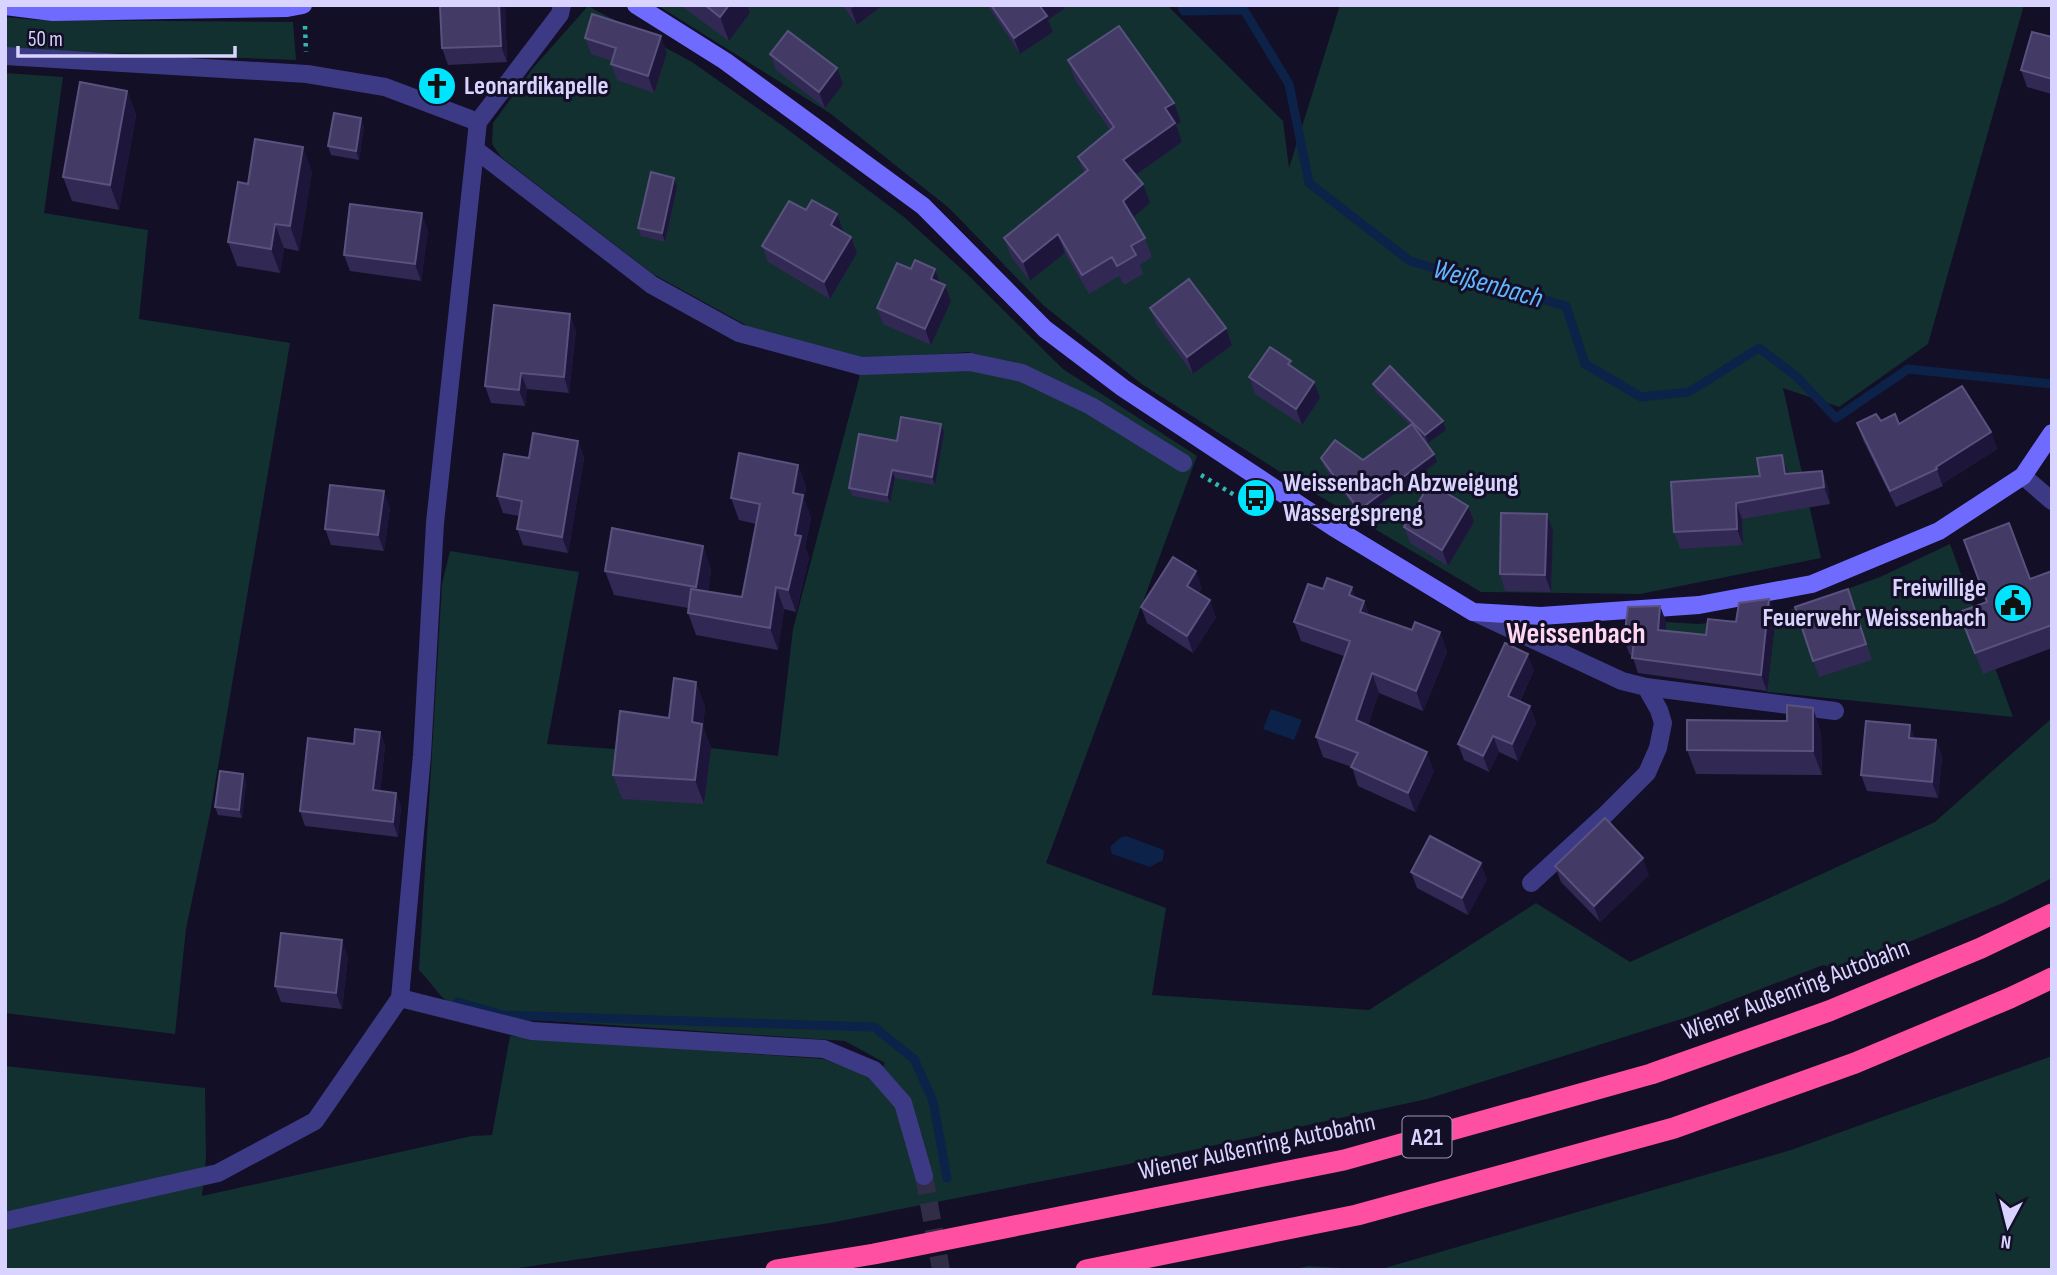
<svg xmlns="http://www.w3.org/2000/svg" width="2057" height="1275" font-family="'Sofia Sans Condensed',sans-serif">
<style>
.green{fill:#12302f}
.water{fill:#0c2248}
.lines{fill:none;stroke-linecap:round;stroke-linejoin:round}
.stream{stroke:#0c2248;stroke-width:9}
.street-tunnel{stroke:#312d47;stroke-width:18;stroke-dasharray:18 9;stroke-linecap:butt}
.path{stroke:#2fb8b0;stroke-width:4.5;stroke-dasharray:3.5 5;stroke-linecap:butt}
.street{stroke:#3d3a85;stroke-width:18}
.secondary{stroke:#6f6bff;stroke-width:18}
.highway{stroke:#ff4fa3;stroke-width:21}
.wall{fill:#312854}
.shaded-wall{fill:#1d163a}
.building{fill:#433a66;stroke:#5a527e;stroke-width:2}
.labels{text-anchor:middle;dominant-baseline:central;stroke-width:6;stroke-linejoin:round;paint-order:stroke}
.shield{fill:#130f26;stroke:#9e99be;stroke-width:2}
.shield-label{font-size:24px;font-weight:bold;fill:#d9d4ff}
.poi-label{font-size:26px;font-weight:bold;fill:#d9d4ff;stroke:#130f26;text-anchor:start}
.street-label{font-size:26px;fill:#d9d4ff;stroke:#130f26}
.water-label{font-size:28px;font-style:italic;fill:#62b6ff;stroke:#130f26}
.quarter-label{font-size:30px;font-weight:bold;fill:#ffd6f0;stroke:#130f26}
</style>
<rect width="100%" height="100%" fill="#130f26"/>
<g class="green">
<path d="M657,5H1167L1283,121L1289,168L1340,5H2024L1928,344L1839,407L1783,388L1821,558L1640,594L1481,592L1299,484L1143,385L1043,305L949,208L831,114Z"/>
<path d="M588,6L692,62L783,126L904,217L967,274L1063,369L1197,456L1046,863L1166,908L1152,995L1369,1010L1536,903L1630,962L1935,822L2052,718V878L2003,903L1841,970L1823,965L1691,1016L1427,1099L1124,1165L830,1223L505,1270H5V1066L205,1088L206,1158L202,1196L472,1136L492,1135L510,1036L823,1059L876,1079L885,1063L845,1041L492,1017C474,1012 448,1008 437,991C431,984 426,977 419,970L442,584L450,551L579,572L547,744L628,750L703,804L711,748L778,756L793,629L861,371L967,367L970,352L865,359L751,328L653,274L501,157L492,144L493,123L533,68Z"/>
<path d="M5,17L38,20L293,22L296,60L5,49Z"/>
<path d="M5,73L63,77L44,213L148,230L139,319L290,343L210,814L186,929L175,1034L5,1013Z"/>
<path d="M1950,544L2013,717L1767,692L1776,615L1880,577Z"/>
<path d="M1744,619L1742,637L1664,646L1666,622L1699,624Z"/>
<path d="M2052,1056V1270H1290L1308,1266L1378,1270L1791,1150Z"/>
</g>
<g class="water">
<path d="M1271,709L1302,720L1294,740L1263,729Z"/>
<path d="M1126,836L1164,850L1163,860L1150,867L1112,854L1110,847L1120,838Z"/>
</g>
<g class="lines">
<g class="stream">
<path d="M1181,5L1184,11L1244,10L1289,84L1309,183L1410,261L1566,306L1585,364L1641,397L1689,392L1759,348L1796,376L1836,418L1908,369L2052,384"/>
<path d="M458,1002L503,1015L874,1027L914,1059L933,1101L947,1178"/>
</g>
<path class="street-tunnel" d="M924,1176L941,1270"/>
<g class="path">
<path d="M305,26L306,52"/>
<path d="M1201,475L1263,512"/>
</g>
<g class="street">
<path d="M5,56L307,74L385,87L478,122"/>
<path d="M476,150L652,285L739,333L861,366L970,362L1022,373L1091,406L1183,463"/>
<path d="M2023,476L2052,501"/>
<path d="M1474,612L1622,681L1646,687L1659,710L1663,723L1658,748L1647,773L1603,817L1531,883"/>
<path d="M1646,687L1835,711"/>
<path d="M400,998L532,1031L824,1049L874,1070L903,1103L924,1176"/>
<path d="M5,1221L218,1173L315,1121L400,998L422,755L435,523L478,122L560,14L562,5"/>
</g>
<g class="secondary">
<path d="M636,5L725,61L923,206L1045,329L1123,388L1333,527L1473,612L1541,616L1699,605L1812,584L1939,531L2023,476L2052,433"/>
<path d="M5,6L53,12L287,8L303,5"/>
</g>
<g class="highway">
<path d="M776,1270L874,1254L1344,1160L1651,1074L1829,1011L1981,948L2052,914"/>
<path d="M1086,1270L1357,1215L1674,1128L1855,1063L2010,998L2052,978"/>
</g>
</g>
<g class="wall">
<path d="M451,5H505L507,62L448,65L442,48Z"/>
<path d="M680,5H747L750,13L729,41Z"/>
<path d="M842,5H883L857,25Z"/>
<path d="M987,5H1064L1065,8L1048,20L1053,32L1020,54Z"/>
<path d="M2052,37V94L2027,87L2021,70Z"/>
<path d="M585,38L667,53L654,93L617,80L611,64L612,61L591,54Z"/>
<path d="M770,54L843,84L825,108L776,70Z"/>
<path d="M1068,60L1174,103L1181,122L1176,125L1182,142L1136,175L1150,203L1133,217L1145,238L1152,257L1140,265L1143,274L1124,285L1119,276L1089,294L1065,253L1030,281L1011,257L1004,238L1084,173L1078,157L1110,130L1075,80Z"/>
<path d="M127,91L136,115L119,210L72,201L63,177Z"/>
<path d="M364,126L359,160L331,155L328,146Z"/>
<path d="M312,171L299,251L284,248L280,273L237,266L228,242L248,184Z"/>
<path d="M674,178L677,187L665,242L641,236L638,228Z"/>
<path d="M428,230L421,281L350,271L344,255Z"/>
<path d="M843,231V232L851,237L857,253L830,299L768,262L762,246Z"/>
<path d="M911,269H935L940,283L945,285L951,301L931,345L883,324L877,308Z"/>
<path d="M1150,308L1226,328L1232,345L1193,374L1156,324Z"/>
<path d="M576,330L569,393L527,389L525,406L491,403L485,386Z"/>
<path d="M1249,377L1320,398L1302,425L1255,394Z"/>
<path d="M1373,384L1446,430L1428,443L1421,437L1437,462L1362,518L1324,467L1321,458L1363,460L1410,425L1376,392Z"/>
<path d="M1881,421L1899,424L1991,432L1997,449L1942,484L1943,486L1896,507L1863,440L1857,423Z"/>
<path d="M944,433L935,485L895,478L890,503L852,496L849,488L897,441Z"/>
<path d="M578,441L584,458L568,553L523,545L517,529L519,516L503,513L497,496L529,458Z"/>
<path d="M1782,455L1788,474L1822,471L1828,488L1830,504L1742,519L1743,545L1680,549L1674,532L1760,476Z"/>
<path d="M798,465L806,487L804,499L811,518L805,547L809,558L796,612L784,609L778,650L696,635L688,613V608L614,595L605,571L703,546L711,570L708,592L742,597L756,524L739,520L731,498Z"/>
<path d="M390,508L384,551L331,545L325,529Z"/>
<path d="M1474,522L1448,566L1410,543L1404,527Z"/>
<path d="M1553,531L1551,592L1505,591L1500,574Z"/>
<path d="M2052,571V648L1983,674L1959,612L1987,602L2030,579Z"/>
<path d="M1202,588L1198,593L1216,617L1193,653L1147,623L1141,607Z"/>
<path d="M1356,598L1364,601L1369,615L1412,630L1440,632L1447,652L1423,711L1379,693L1368,725L1434,771L1415,812L1358,786L1352,767L1323,757L1316,737L1344,656L1301,641L1294,622Z"/>
<path d="M1769,599L1775,615L1767,691L1638,673L1632,655H1630L1624,640L1660,606L1666,622L1665,631L1706,635L1736,622Z"/>
<path d="M1854,606L1872,660L1819,677L1813,661Z"/>
<path d="M1534,670L1520,701L1530,706L1536,723L1518,761L1499,752L1489,772L1464,760L1458,744Z"/>
<path d="M705,706L703,727L711,748L704,804L622,799L613,775L669,718Z"/>
<path d="M380,732L385,746L380,791L396,793L401,807L398,837L305,826L300,811L354,744Z"/>
<path d="M1821,732L1822,775L1696,774L1687,750Z"/>
<path d="M1915,739L1936,740L1942,757L1938,798L1867,791L1861,775Z"/>
<path d="M243,774L246,782L242,818L218,815L215,807Z"/>
<path d="M1555,866L1649,875L1600,922L1561,882Z"/>
<path d="M1411,872L1487,879L1468,915L1417,888Z"/>
<path d="M348,956L342,1009L281,1002L275,986Z"/>
</g>
<g class="shaded-wall">
<path d="M499,5L505,6L507,62L501,46Z"/>
<path d="M729,5H747L750,13L729,41L720,17Z"/>
<path d="M856,5H883L857,25L851,9Z"/>
<path d="M1039,5H1064L1065,8L1048,20L1053,32L1020,54L1014,38Z"/>
<path d="M661,36L667,53L654,93L648,76Z"/>
<path d="M837,68L843,84L825,108L819,92Z"/>
<path d="M127,91L136,115L119,210L110,185Z"/>
<path d="M1174,103L1181,122L1176,125L1182,142L1130,179L1123,160L1165,108Z"/>
<path d="M361,118L364,126L359,160L356,151Z"/>
<path d="M303,147L312,171L299,251L290,226Z"/>
<path d="M674,178L677,187L665,242L662,233Z"/>
<path d="M1143,184L1150,203L1130,220L1123,201Z"/>
<path d="M422,213L428,230L421,281L415,264Z"/>
<path d="M837,214L843,231L837,241L831,225Z"/>
<path d="M275,224L284,248L280,273L271,249Z"/>
<path d="M1058,234L1065,253L1030,281L1023,262Z"/>
<path d="M851,237L857,253L830,299L824,282Z"/>
<path d="M935,269L941,285L931,279Z"/>
<path d="M945,285L951,301L931,345L925,329Z"/>
<path d="M570,314L576,330L569,393L564,377Z"/>
<path d="M1226,328L1232,345L1193,374L1187,357Z"/>
<path d="M521,373L527,389L525,406L519,390Z"/>
<path d="M1314,382L1320,398L1302,425L1296,409Z"/>
<path d="M1443,421L1446,430L1428,443L1425,435Z"/>
<path d="M941,424L944,433L935,485L932,477Z"/>
<path d="M1991,432L1997,449L1942,484L1936,467Z"/>
<path d="M578,441L584,458L568,553L562,537Z"/>
<path d="M1434,454L1437,462L1362,518L1359,510Z"/>
<path d="M1782,455L1787,471L1791,490L1785,474Z"/>
<path d="M798,465L806,487L804,499L811,518L805,547L809,558L796,612L788,590L795,535L793,493Z"/>
<path d="M892,470L895,478L890,503L887,495Z"/>
<path d="M1822,471L1828,488L1830,504L1824,487Z"/>
<path d="M384,491L390,508L384,551L378,535Z"/>
<path d="M1736,503L1742,519L1743,545L1737,529Z"/>
<path d="M1468,506L1474,522L1448,566L1442,550Z"/>
<path d="M1547,514L1553,531L1551,592L1545,575Z"/>
<path d="M703,546L711,570L705,611L696,587Z"/>
<path d="M1196,571L1202,588L1193,602L1187,586Z"/>
<path d="M776,587L784,609L778,650L770,628Z"/>
<path d="M1352,587L1359,606L1349,595Z"/>
<path d="M1769,599L1775,615L1767,691L1761,675Z"/>
<path d="M1210,600L1216,617L1193,653L1187,636Z"/>
<path d="M1364,601L1371,620L1360,612Z"/>
<path d="M1660,606L1666,622L1664,646L1658,630Z"/>
<path d="M1440,632L1447,652L1423,711L1416,691Z"/>
<path d="M1528,654L1534,670L1514,713L1508,696Z"/>
<path d="M1372,673L1379,693L1363,739L1356,720Z"/>
<path d="M696,682L705,706L703,727L711,748L704,804L695,780L692,722Z"/>
<path d="M1530,706L1536,723L1518,761L1512,744Z"/>
<path d="M1813,708L1821,732L1822,775L1813,751Z"/>
<path d="M1910,725L1916,741L1909,738Z"/>
<path d="M380,732L385,746L379,805L373,790Z"/>
<path d="M1493,736L1499,752L1489,772L1483,756Z"/>
<path d="M1936,740L1942,757L1938,798L1932,782Z"/>
<path d="M1427,752L1434,771L1415,812L1408,793Z"/>
<path d="M243,774L246,782L242,818L239,810Z"/>
<path d="M396,793L401,807L398,837L393,822Z"/>
<path d="M1643,858L1649,875L1600,922L1594,906Z"/>
<path d="M1481,863L1487,879L1468,915L1462,898Z"/>
<path d="M342,940L348,956L342,1009L336,993Z"/>
</g>
<g class="building">
<path d="M451,5H499L501,46L442,48L440,6Z"/>
<path d="M705,5H729L720,17Z"/>
<path d="M991,5H1039L1047,16L1014,38Z"/>
<path d="M592,14L661,36L648,76L611,64L616,48L585,38Z"/>
<path d="M1119,26L1174,103L1165,108L1175,123L1123,160L1143,184L1123,201L1145,238L1131,246L1136,255L1117,266L1112,257L1082,275L1058,234L1023,262L1004,238L1088,170L1078,157L1114,127L1068,60Z"/>
<path d="M788,31L837,68L819,92L770,54Z"/>
<path d="M2032,32L2052,37V79L2021,70Z"/>
<path d="M80,82L127,91L110,185L63,177Z"/>
<path d="M334,113L361,118L356,151L328,146Z"/>
<path d="M255,139L303,147L290,226L275,224L271,249L228,242L238,182L248,184Z"/>
<path d="M651,172L674,178L662,233L638,228Z"/>
<path d="M812,200L837,214L831,225L851,237L824,282L762,246L789,201L806,210Z"/>
<path d="M350,204L422,213L415,264L344,255Z"/>
<path d="M915,260L935,269L931,279L945,285L925,329L877,308L897,263L911,269Z"/>
<path d="M1189,279L1226,328L1187,357L1150,308Z"/>
<path d="M494,305L570,314L564,377L521,373L519,390L485,386Z"/>
<path d="M1270,347L1291,361L1288,364L1314,382L1296,409L1249,377Z"/>
<path d="M1390,366L1443,421L1425,435L1373,384Z"/>
<path d="M1962,386L1991,432L1936,467L1937,469L1890,491L1857,423L1876,414L1881,421L1895,414L1899,424Z"/>
<path d="M901,417L941,424L932,477L892,470L887,495L849,488L859,434L897,441Z"/>
<path d="M1412,424L1434,454L1359,510L1321,458L1335,440L1363,460Z"/>
<path d="M533,433L578,441L562,537L517,529L522,501L497,496L504,454L529,458Z"/>
<path d="M739,453L798,465L793,493L803,495L795,535L801,536L788,590L776,587L770,628L688,613L691,589L742,597L760,504L731,498Z"/>
<path d="M1782,455L1785,474L1822,471L1824,487L1736,503L1737,529L1674,532L1671,482L1760,476L1757,458Z"/>
<path d="M1430,483L1468,506L1442,550L1404,527Z"/>
<path d="M330,485L384,491L378,535L325,529Z"/>
<path d="M1501,513L1547,514L1545,575L1500,574Z"/>
<path d="M2009,523L2030,579L2052,571V625L1975,653L1959,612L1987,602L1964,540Z"/>
<path d="M612,528L703,546L696,587L605,571Z"/>
<path d="M1173,557L1196,571L1187,586L1210,600L1187,636L1141,607Z"/>
<path d="M1327,578L1352,587L1349,595L1364,601L1360,612L1412,630L1415,622L1440,632L1416,691L1372,673L1356,720L1427,752L1408,793L1351,767L1358,753L1316,737L1350,641L1294,622L1308,584L1323,589Z"/>
<path d="M1848,589L1866,644L1813,661L1795,607Z"/>
<path d="M1769,599L1761,675L1632,658L1634,641L1624,640L1628,607L1660,606L1658,630L1706,635L1708,619L1736,622L1739,603Z"/>
<path d="M1505,643L1528,654L1508,696L1530,706L1512,744L1493,736L1483,756L1458,744Z"/>
<path d="M674,678L696,682L692,722L702,724L695,780L613,775L620,711L669,718Z"/>
<path d="M1787,705L1813,708V751L1687,750V720L1787,721Z"/>
<path d="M1866,721L1910,725L1909,738L1936,740L1932,782L1861,775Z"/>
<path d="M355,729L380,732L373,790L396,793L393,822L300,811L308,738L354,744Z"/>
<path d="M220,771L243,774L239,810L215,807Z"/>
<path d="M1605,818L1643,858L1594,906L1555,866Z"/>
<path d="M1430,836L1481,863L1462,898L1411,872Z"/>
<path d="M281,933L342,940L336,993L275,986Z"/>
</g>
<defs>
<symbol id="church-disc" viewBox="-11 -11 22 22"><circle r="9.5" fill="#00e5ff" stroke="#130f26"/><path d="M-1.2-6h2.4v3.5h3.3v2.4h-3.3V6h-2.4V-.1h-3.3v-2.4h3.3Z" fill="#111"/></symbol>
<symbol id="bus-disc" viewBox="-11 -11 22 22"><circle r="9.5" fill="#00e5ff" stroke="#130f26"/><path d="M-5-6H5V4H4V6H2V4H-2V6H-4V4H-5ZM-3.5-4V0h7V-4ZM-3.5 1.2v1.5H-2V1.2ZM2 1.2v1.5H3.5V1.2Z" fill="#111"/></symbol>
<symbol id="civic-disc" viewBox="-11 -11 22 22"><circle r="9.5" fill="#00e5ff" stroke="#130f26"/><path d="M-.6-6.5H3V-4.5H.6V-3L4-1V1h2V6H-6V1h2V-1L-.6-3ZM-1.2 2.5V6h2.4V2.5Z" fill="#111"/></symbol>
</defs>
<g fill-rule="evenodd">
<use href="#church-disc" x="415" y="64" width="44" height="44"/>
<use href="#bus-disc" x="1234" y="476" width="44" height="44"/>
<use href="#civic-disc" x="1991" y="581" width="44" height="44"/>
</g>
<g class="labels">
<rect class="shield" x="1402.5" y="1116.5" width="49" height="41" rx="5"/>
<g class="shield-label">
<text x="1427" y="1137">A21</text>
</g>
<g class="poi-label">
<text x="464" y="86">Leonardikapelle</text>
<text x="1283" y="483">Weissenbach Abzweigung<tspan x="1283" dy="30">Wassergspreng</tspan></text>
<text x="1986" y="588" text-anchor="end">Freiwillige<tspan x="1986" dy="30">Feuerwehr Weissenbach</tspan></text>
</g>
<g class="street-label">
<text transform="translate(1796 990) rotate(-21)">Wiener Außenring Autobahn</text>
<text transform="translate(1257 1147) rotate(-12)">Wiener Außenring Autobahn</text>
</g>
<g class="water-label">
<text transform="translate(1488 284) rotate(16)">Weißenbach</text>
</g>
<g class="quarter-label">
<text x="1576" y="634">Weissenbach</text>
</g>
</g>
<rect width="2057" height="1275" fill="none" stroke="#d9d4ff" stroke-width="14"/>
<g transform="translate(2008 1226) rotate(187)" stroke="#130f26" stroke-width="5" paint-order="stroke">
<path d="M0-5L12 26L0 18L-12 26Z" fill="#d9d4ff"/>
<text y="-10" font-size="19" font-weight="bold" text-anchor="middle" fill="#d9d4ff">N</text>
</g>
<path d="M18 46v10h217v-10" fill="none" stroke="#d9d4ff" stroke-width="3.5"/>
<text x="28" y="46" font-size="21" fill="#d9d4ff" stroke="#130f26" stroke-width="5" paint-order="stroke">50 m</text>
</svg>
